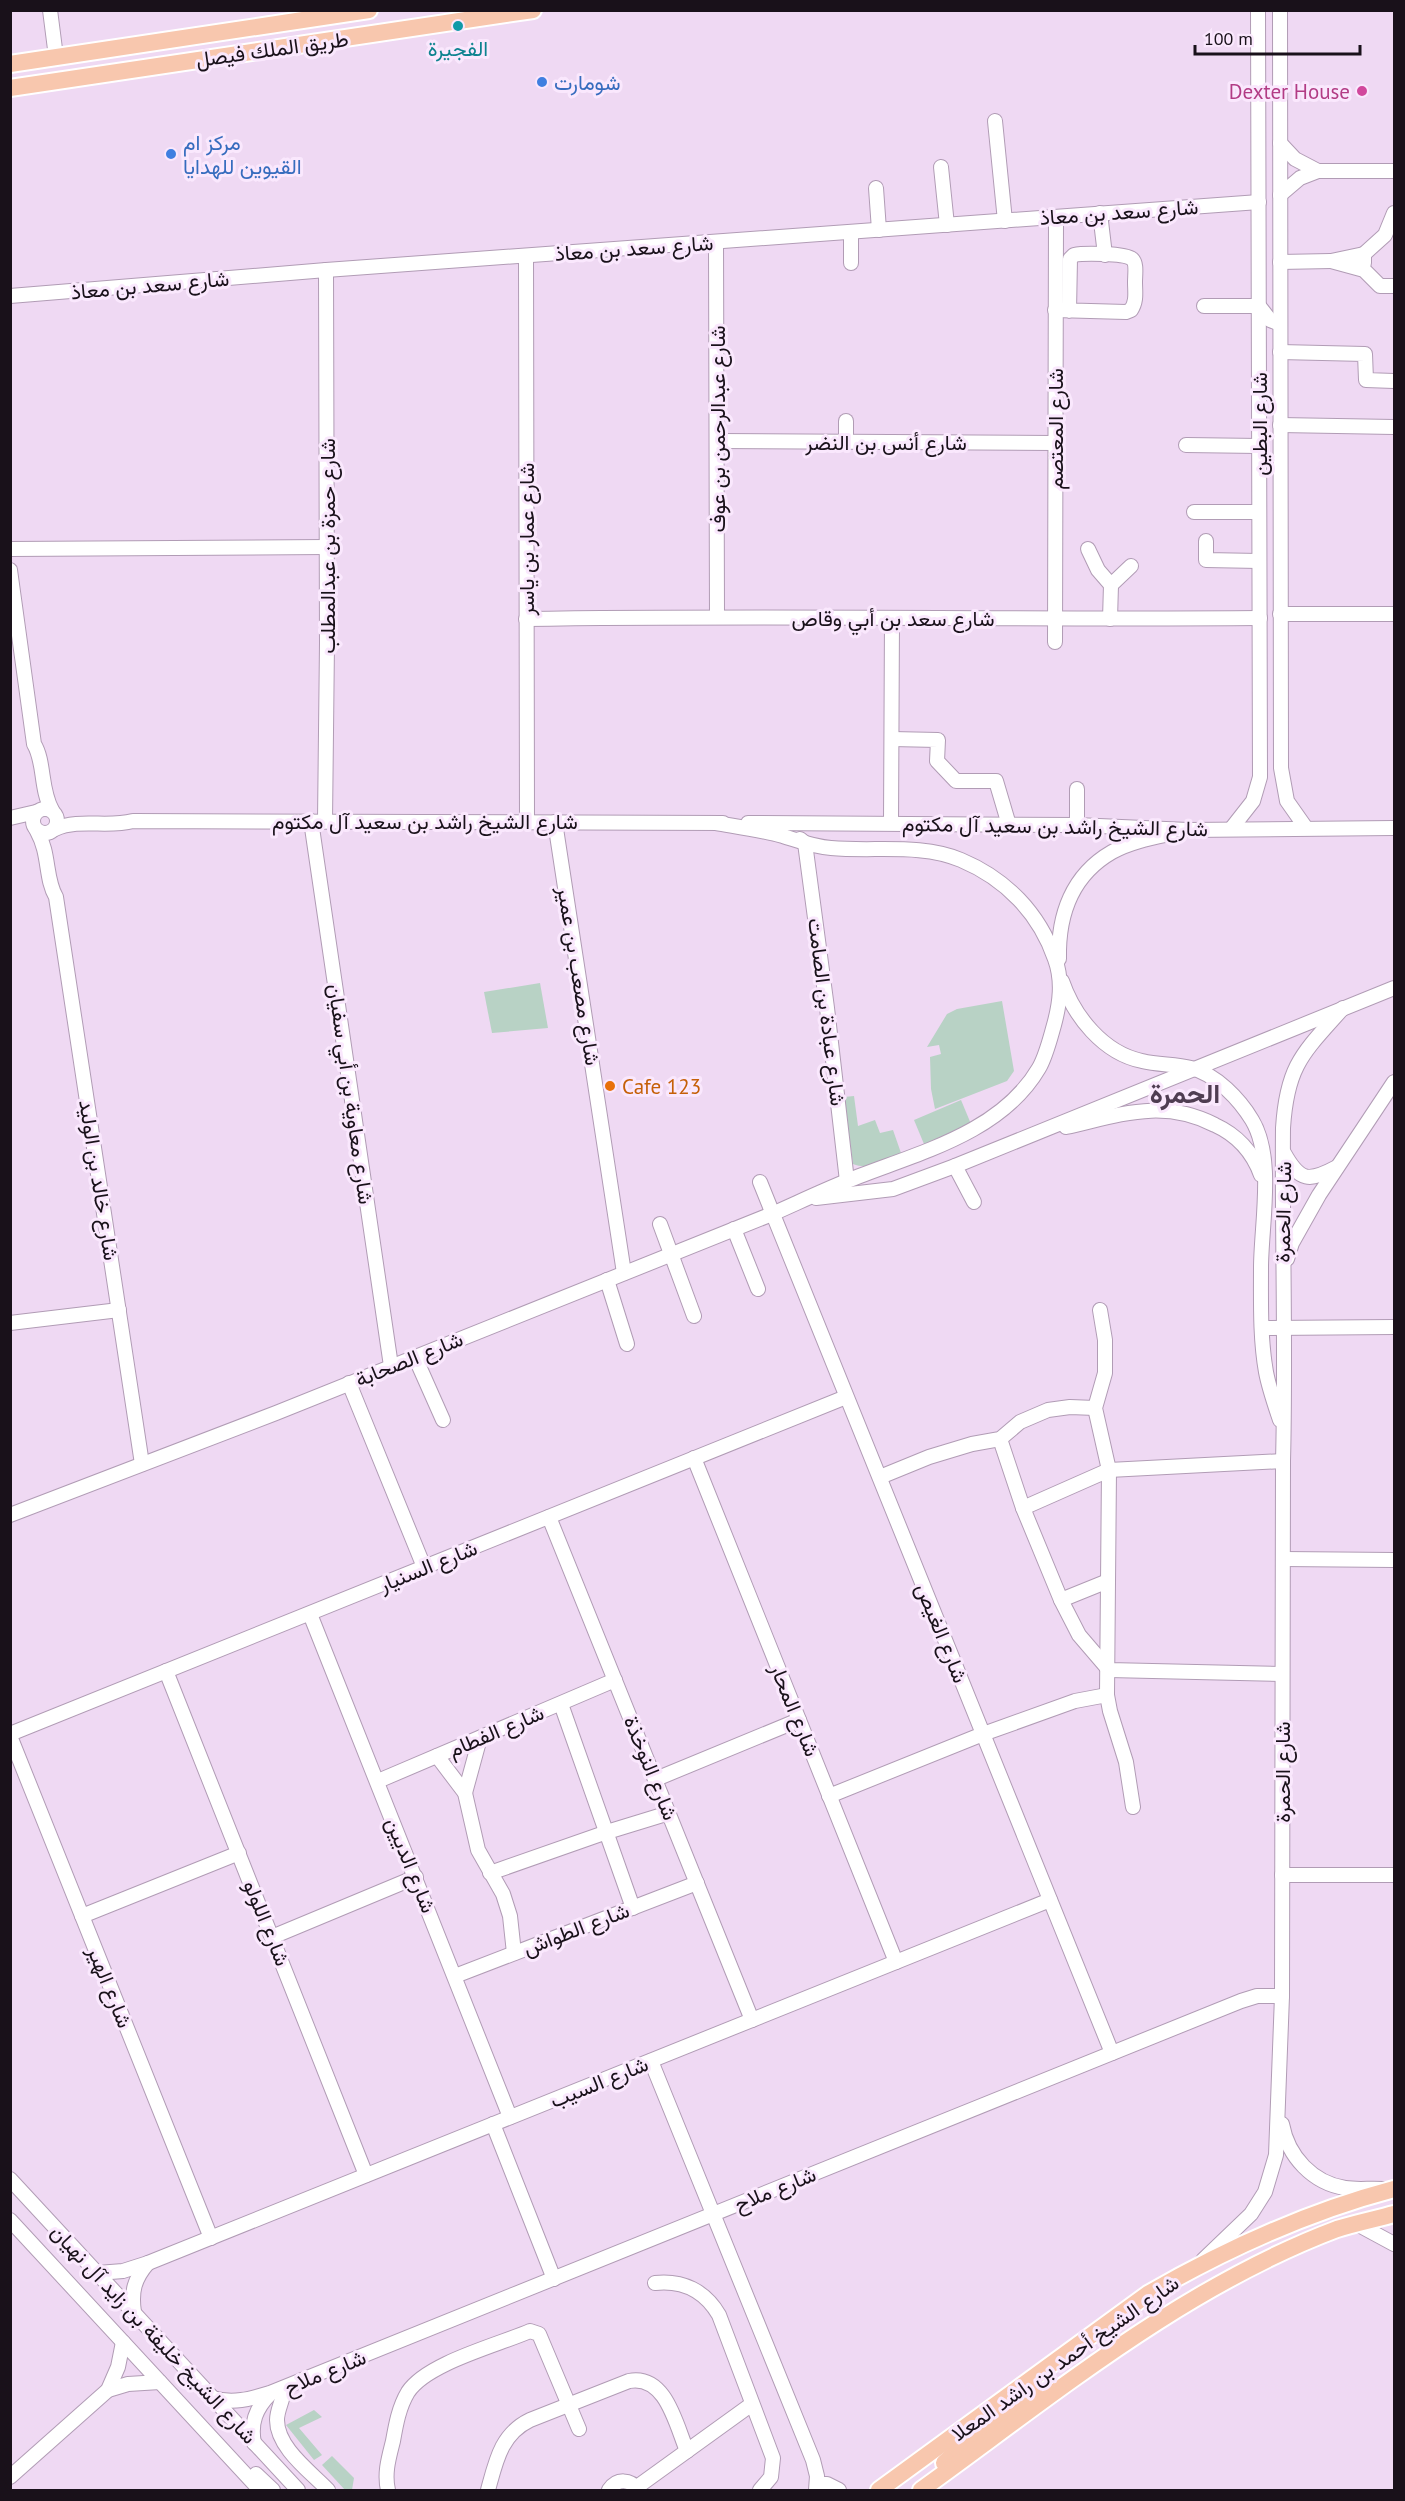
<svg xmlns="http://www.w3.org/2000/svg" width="1405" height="2501" font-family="'PT Sans',Vazirmatn,sans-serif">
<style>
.green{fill:#b8d2c5}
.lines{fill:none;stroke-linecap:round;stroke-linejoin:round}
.minor-casing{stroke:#b19cb5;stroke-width:16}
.major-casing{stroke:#fff;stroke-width:20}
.minor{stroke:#fff;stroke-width:14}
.major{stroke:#f8c7ae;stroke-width:16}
.culture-dot{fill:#0f9aa8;stroke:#fae8fd;stroke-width:2}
.shop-dot{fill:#3f7fe0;stroke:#fae8fd;stroke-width:2}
.hotel-dot{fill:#d1479c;stroke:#fae8fd;stroke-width:2}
.food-dot{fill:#e8710a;stroke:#fae8fd;stroke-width:2}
.labels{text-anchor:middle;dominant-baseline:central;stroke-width:6;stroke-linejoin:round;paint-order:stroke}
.culture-label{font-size:21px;fill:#0d838f;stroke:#fae8fd}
.street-label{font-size:21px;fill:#19111a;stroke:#fae8fd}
.shop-label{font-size:21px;fill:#366cbe;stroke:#fae8fd;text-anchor:start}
.hotel-label{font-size:21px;fill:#b23c85;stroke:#fae8fd;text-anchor:end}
.food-label{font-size:21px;fill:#c56008;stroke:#fae8fd;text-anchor:start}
.district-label{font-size:27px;font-weight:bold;fill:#4f3d52;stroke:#fae8fd}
</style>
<rect width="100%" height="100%" fill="#efd9f3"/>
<g class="green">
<path d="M540,983L548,1028L492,1033L484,992Z"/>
<path d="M1002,1001L1014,1071L1007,1081L935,1109L931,1089L930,1057L941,1054L939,1045L927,1047L947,1014L957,1009Z"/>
<path d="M854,1096L858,1126L875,1120L880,1133L893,1130L901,1153C885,1160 870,1171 853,1164L844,1097Z"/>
<path d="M961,1100L971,1124L924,1144L914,1120Z"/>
<path d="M314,2410L322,2417L299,2428L322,2455L314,2460L286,2425Z"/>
<path d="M332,2456L354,2478L352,2490H345L322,2465Z"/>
</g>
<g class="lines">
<defs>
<g id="minor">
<path d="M50,10L56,57"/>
<path d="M1280,10L1281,768L1287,801L1306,828"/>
<path d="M995,121L1005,221"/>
<path d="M1280,143L1295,159L1318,171"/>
<path d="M941,167L947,225"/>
<path d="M876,188L879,230"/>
<path d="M1280,195L1300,178L1318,171H1394"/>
<path d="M1100,213L1105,255"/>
<path d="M851,232V263"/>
<path d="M716,242L717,616"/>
<path d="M1364,254L1331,261L1364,270L1380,286H1394"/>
<path d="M526,256L527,821"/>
<path d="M1280,262L1331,261"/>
<path d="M1364,263V254L1385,235L1394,213"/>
<path d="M10,296L326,270L1259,202"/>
<path d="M1204,306H1259L1270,320L1280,324"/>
<path d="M1055,310L1126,312L1131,310C1137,301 1135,292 1135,282C1135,275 1137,263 1132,259C1125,253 1083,253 1074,255L1070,259L1069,311"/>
<path d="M1280,352L1365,354L1366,380L1394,381"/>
<path d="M1280,425L1394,427"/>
<path d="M718,441L1054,443"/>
<path d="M846,441V421"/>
<path d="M1186,445L1259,446"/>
<path d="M1194,512H1259"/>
<path d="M1206,541V560L1259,561"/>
<path d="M10,549L327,547"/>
<path d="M1088,549L1098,570L1111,585L1131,566"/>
<path d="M10,570L34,744C45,762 40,789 52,810"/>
<path d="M1280,614H1394"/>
<path d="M526,619C771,615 1015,620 1260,618"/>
<path d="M1110,619L1111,585"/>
<path d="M1055,642L1056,217"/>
<path d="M892,739L938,740L937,761L956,781H996L1009,825"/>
<circle cx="45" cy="821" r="12"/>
<path d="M10,818L36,812"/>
<path d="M311,821L391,1366"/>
<path d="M325,821L327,643L326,270"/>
<path d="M555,822L624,1273"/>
<path d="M891,822L892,619"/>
<path d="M748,823L1077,825L1188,830L1394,828"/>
<path d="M1077,825V789"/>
<path d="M55,829C80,818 107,828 133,821L723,823"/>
<path d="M1231,829L1253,801L1260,777L1258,10"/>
<path d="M37,831C50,854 45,879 56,897L142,1464"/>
<path d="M800,839L805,843L827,1008L847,1181"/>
<path d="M1059,959C1058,915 1072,875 1112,852C1130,842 1151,838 1170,834"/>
<path d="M1062,981C1074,1016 1103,1053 1142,1061C1158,1065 1175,1064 1191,1068C1216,1074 1240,1100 1252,1120C1275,1158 1261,1225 1261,1268C1261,1303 1260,1338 1266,1372C1269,1388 1275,1405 1280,1420"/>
<path d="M1066,1127C1120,1115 1162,1098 1215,1125C1237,1135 1253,1153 1261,1175"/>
<path d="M1284,1153C1300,1182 1309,1182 1337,1167"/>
<path d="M955,1166L974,1202"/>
<path d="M760,1182L1112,2053"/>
<path d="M816,1198L893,1189L955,1166L1394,988"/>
<path d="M660,1224L694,1316"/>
<path d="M734,1229L758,1289"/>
<path d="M1287,1259L1292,1243L1319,1195L1394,1082"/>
<path d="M607,1280L627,1344"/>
<path d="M1100,1310L1105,1340V1373L1095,1408L1109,1470L1107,1695L1110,1711L1126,1762L1133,1807"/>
<path d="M10,1323L119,1310"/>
<path d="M1262,1328L1394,1327"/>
<path d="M415,1357L443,1420"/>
<path d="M349,1383L424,1567"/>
<path d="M1000,1439L1023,1508L1061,1600L1079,1635L1109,1670L1282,1674"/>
<path d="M694,1458L896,1962"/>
<path d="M880,1477L929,1457L972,1444L1000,1439L1020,1422L1048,1410L1070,1407L1095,1408"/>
<path d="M1023,1508L1109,1470L1283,1461"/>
<path d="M10,1515L276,1413L772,1214C797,1203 822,1191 847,1181C913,1154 1000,1135 1039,1068C1046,1056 1050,1039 1054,1025C1060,1003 1063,981 1055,959C1039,913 1006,879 961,860C921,843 874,852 831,848C814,847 799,841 783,836C761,830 739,827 716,823"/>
<path d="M549,1517L752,2020"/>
<path d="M1283,1559L1394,1560"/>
<path d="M1061,1600L1108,1581"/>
<path d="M310,1614L510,2117"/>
<path d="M166,1671L366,2175"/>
<path d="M561,1704L633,1908"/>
<path d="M10,1734L846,1397"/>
<path d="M10,1736L211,2238"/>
<path d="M437,1756L465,1793L478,1850L503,1894L510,1916L514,1953"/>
<path d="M656,1779L799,1720"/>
<path d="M378,1781L615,1680"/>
<path d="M465,1793L480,1738"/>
<path d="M829,1796L983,1734L1075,1701L1107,1695"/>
<path d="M490,1873L607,1832L669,1813"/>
<path d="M1282,1875H1394"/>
<path d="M82,1916L239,1853"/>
<path d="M272,1937L416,1877"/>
<path d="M455,1976L697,1883"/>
<path d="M651,2061L813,2460L817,2476L816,2490"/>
<path d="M493,2124L554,2279"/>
<path d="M1282,2124C1288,2157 1313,2183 1345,2188C1358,2190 1371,2188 1383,2189"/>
<path d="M10,2179L298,2490"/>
<path d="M10,2220L260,2490"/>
<path d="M1357,2224L1394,2244"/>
<path d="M1203,2260L1251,2214L1265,2192L1276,2155L1282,1996L1283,1461C1286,1350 1282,1239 1283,1128C1287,1065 1303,1053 1343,1008"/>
<path d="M98,2273L123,2271L148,2263L1050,1900"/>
<path d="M655,2283C683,2280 705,2291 719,2315L773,2458L771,2477L760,2490"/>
<path d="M134,2312C131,2292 134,2279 148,2263"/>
<path d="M284,2388C284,2399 277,2409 277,2420C277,2448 311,2472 328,2490"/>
<path d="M108,2390L128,2384L160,2382"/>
<path d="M212,2398C233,2404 250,2399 270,2393L1241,2001L1257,1996H1282"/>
<path d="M254,2443C250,2423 256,2408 270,2394"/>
<path d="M256,2474L273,2490"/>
<path d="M10,2477L108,2390L118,2367L123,2342"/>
<path d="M817,2484H827L839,2490"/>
<path d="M637,2487L752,2404"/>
<path d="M388,2490C384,2473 389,2457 393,2441C396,2424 399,2407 408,2392C427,2363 498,2345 530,2331L539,2334L579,2429"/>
<path d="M488,2490C496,2461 501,2434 530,2420L629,2381C666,2374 676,2425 687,2451"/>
<path d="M609,2490C617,2478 630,2479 639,2490"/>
</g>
<g id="major">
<path d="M10,64L369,10"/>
<path d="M10,88L533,10"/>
<path d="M944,2463L965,2444L1030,2397L1034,2391L1032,2380"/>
<path d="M879,2490L1148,2294C1226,2249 1307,2212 1394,2189"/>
<path d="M921,2490C1053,2395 1183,2287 1337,2229C1356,2223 1376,2219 1394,2214"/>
</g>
</defs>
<use href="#minor" class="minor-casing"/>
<use href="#major" class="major-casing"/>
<use href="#minor" class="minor"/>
<use href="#major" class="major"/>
</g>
<circle class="culture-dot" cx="458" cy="26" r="6"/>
<g class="shop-dot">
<circle cx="542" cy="82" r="6"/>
<circle cx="171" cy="154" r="6"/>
</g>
<circle class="hotel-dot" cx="1362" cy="91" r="6"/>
<circle class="food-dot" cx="610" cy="1086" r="6"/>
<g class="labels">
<g class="culture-label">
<text x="458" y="48">الفجيرة</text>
</g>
<g class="street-label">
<text transform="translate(272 49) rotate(-8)">طريق الملك فيصل</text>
<text transform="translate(1119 212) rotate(-4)">شارع سعد بن معاذ</text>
<text transform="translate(634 248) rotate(-4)">شارع سعد بن معاذ</text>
<text transform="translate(150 285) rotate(-5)">شارع سعد بن معاذ</text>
<text transform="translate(1259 424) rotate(-90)">شارع البطين</text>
<text transform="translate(717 429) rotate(-90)">شارع عبدالرحمن بن عوف</text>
<text transform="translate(1055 429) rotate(-90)">شارع المعتصم</text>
<text x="886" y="442">شارع أنس بن النضر</text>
<text transform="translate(526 539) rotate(-90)">شارع عمار بن ياسر</text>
<text transform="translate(327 546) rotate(-90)">شارع حمزة بن عبدالمطلب</text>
<text x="893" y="618">شارع سعد بن أبي وقاص</text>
<text x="425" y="821">شارع الشيخ راشد بن سعيد آل مكتوم</text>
<text transform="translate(1055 826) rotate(1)">شارع الشيخ راشد بن سعيد آل مكتوم</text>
<text transform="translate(579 976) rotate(81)">شارع مصعب بن عمير</text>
<text transform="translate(827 1012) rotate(83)">شارع عبادة بن الصامت</text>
<text transform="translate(351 1094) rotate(82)">شارع معاوية بن أبي سفيان</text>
<text transform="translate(99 1180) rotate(81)">شارع خالد بن الوليد</text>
<text transform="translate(1283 1212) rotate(-89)">شارع الحمرة</text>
<text transform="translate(409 1359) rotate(-22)">شارع الصحابة</text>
<text transform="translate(428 1566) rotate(-22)">شارع السنيار</text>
<text transform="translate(942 1633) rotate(68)">شارع الغيص</text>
<text transform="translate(795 1710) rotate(68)">شارع المحار</text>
<text transform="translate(496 1731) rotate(-23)">شارع الفطام</text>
<text transform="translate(651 1768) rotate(68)">شارع النوخذة</text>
<text transform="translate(1282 1772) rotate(-90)">شارع الحمرة</text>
<text transform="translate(411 1865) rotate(68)">شارع الديين</text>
<text transform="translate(267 1923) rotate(68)">شارع اللولو</text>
<text transform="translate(576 1929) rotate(-21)">شارع الطواش</text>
<text transform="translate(110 1987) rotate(68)">شارع الهير</text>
<text transform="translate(599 2082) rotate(-22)">شارع السيب</text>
<text transform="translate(775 2189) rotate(-22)">شارع ملاح</text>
<text transform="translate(154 2334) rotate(47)">شارع الشيخ خليفة بن زايد آل نهيان</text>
<text transform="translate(1065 2358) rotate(-35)">شارع الشيخ أحمد بن راشد المعلا</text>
<text transform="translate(325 2372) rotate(-22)">شارع ملاح</text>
</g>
<g class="shop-label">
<text x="554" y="82">شومارت</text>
<text x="183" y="142">مركز ام<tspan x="183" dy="24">القيوين للهدايا</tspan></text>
</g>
<g class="hotel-label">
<text x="1350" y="91">Dexter House</text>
</g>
<g class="food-label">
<text x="622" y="1086">Cafe 123</text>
</g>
<g class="district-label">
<text x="1185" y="1093">الحمرة</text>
</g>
</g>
<rect width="1405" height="2501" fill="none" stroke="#19111a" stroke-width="24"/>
<path d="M1195 45v9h165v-9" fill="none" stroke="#19111a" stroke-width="3"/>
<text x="1204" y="45" font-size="18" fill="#19111a" stroke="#fae8fd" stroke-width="4.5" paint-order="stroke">100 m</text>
</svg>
